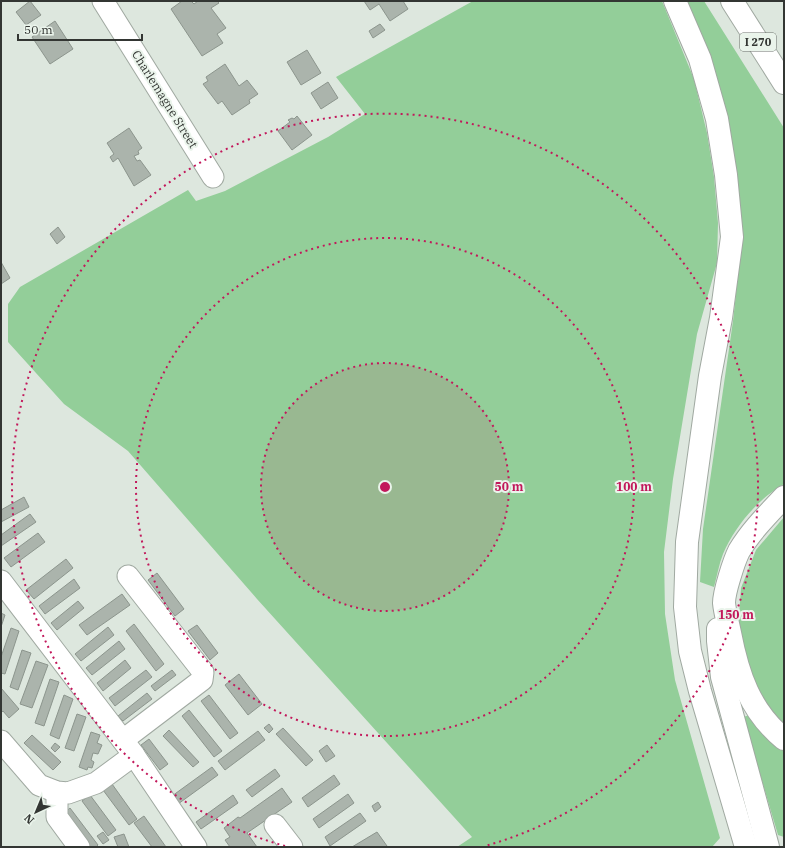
<svg xmlns="http://www.w3.org/2000/svg" width="785" height="848" font-family="'IBM Plex Serif',serif">
<style>
.green{fill:#93ce99}
.building{fill:#abb4ac;stroke:#8c958d}
.lines{fill:none;stroke-linecap:round;stroke-linejoin:round}
.minor-casing{stroke:#a0a9a1;stroke-width:23}
.highway-casing{stroke:#a0a9a1;stroke-width:24}
.minor{stroke:#fff;stroke-width:21}
.highway{stroke:#fff;stroke-width:22}
.ring{fill:none;stroke:#c2185b;stroke-width:2;stroke-dasharray:2 4}
.labels{text-anchor:middle;dominant-baseline:central;stroke-width:4;stroke-linejoin:round;paint-order:stroke}
.shield{fill:#eaf4eb;stroke:#6a6f6a;stroke-width:1}
.shield-label{font-size:11px;font-weight:bold;fill:#333633}
.street-label{font-size:12px;fill:#333633;stroke:#eaf4eb}
.centre{fill:#c2185b;stroke:#eaf4eb;stroke-width:2}
.ring-label{font-size:12px;text-anchor:middle;font-weight:bold;fill:#c2185b;stroke:#eaf4eb;stroke-width:4;stroke-linejoin:round;paint-order:stroke}
</style>
<rect width="100%" height="100%" fill="#dde7de"/>
<g class="green">
<path d="M473,1H662L694,79L707,133L714,177L718,223L717,263L697,334L673,479L664,552L665,614L675,680L720,838L712,847H457L472,837L257,599L128,451L64,404L8,342V304L20,287L188,190L196,201L225,191L328,137L365,114L336,77Z"/>
<path d="M685,1H704L784,128V484C758,499 735,526 723,554C719,564 717,576 714,587L700,582L703,529L733,321L740,256Z"/>
<path d="M784,517V726L761,697L743,659L738,630L741,588L756,550Z"/>
<path d="M750,715L777,745L784,751V837L778,835L743,717Z"/>
</g>
<g class="building">
<path d="M30,1L41,15L26,25L16,12Z"/>
<path d="M182,1H191L194,4L198,1H217L219,3L211,8L226,28L217,34L223,43L202,56L171,9Z"/>
<path d="M364,1H403L408,9L390,21L379,4L370,10Z"/>
<path d="M55,21L73,49L50,64L32,37Z"/>
<path d="M380,24L385,30L373,38L369,31Z"/>
<path d="M307,50L321,73L301,85L287,62Z"/>
<path d="M225,64L239,86L247,80L258,94L249,100L250,103L232,115L222,101L218,104L203,84L208,81L206,77Z"/>
<path d="M328,82L338,98L321,109L311,93Z"/>
<path d="M297,116L312,135L292,150L278,131L290,122L288,120L292,118L294,119Z"/>
<path d="M129,128L142,148L138,151L139,154L134,156L137,161L140,160L151,175L134,186L118,158L113,162L110,157L114,154L107,143Z"/>
<path d="M58,227L65,237L57,244L50,234Z"/>
<path d="M1,262L10,278L1,284Z"/>
<path d="M24,497L29,507L1,522V510Z"/>
<path d="M30,514L36,522L1,546V535Z"/>
<path d="M38,533L45,542L11,567L4,558Z"/>
<path d="M66,559L73,568L34,599L26,590Z"/>
<path d="M157,573L184,609L175,616L148,580Z"/>
<path d="M74,579L80,588L45,614L39,606Z"/>
<path d="M122,594L130,605L87,635L79,625Z"/>
<path d="M78,601L84,608L57,630L51,623Z"/>
<path d="M1,613L5,615L1,627Z"/>
<path d="M134,624L164,664L156,671L126,631Z"/>
<path d="M197,625L218,653L210,660L188,631Z"/>
<path d="M108,627L114,635L81,661L75,654Z"/>
<path d="M11,628L19,631L5,674L1,673V657Z"/>
<path d="M119,641L125,649L92,675L86,668Z"/>
<path d="M22,650L31,653L18,690L10,687Z"/>
<path d="M125,660L131,668L103,691L97,683Z"/>
<path d="M36,661L48,665L32,708L20,704Z"/>
<path d="M146,670L152,677L115,706L109,698Z"/>
<path d="M172,670L176,675L155,691L151,686Z"/>
<path d="M239,674L262,704L248,715L225,685Z"/>
<path d="M50,679L59,682L44,726L35,723Z"/>
<path d="M1,688L19,709L9,718L3,711L1,713Z"/>
<path d="M147,693L152,699L123,721L118,716Z"/>
<path d="M64,695L73,699L59,739L50,735Z"/>
<path d="M209,695L238,733L230,739L201,701Z"/>
<path d="M189,710L222,751L214,757L182,716Z"/>
<path d="M77,714L86,717L74,751L65,748Z"/>
<path d="M269,724L273,729L269,733L264,728Z"/>
<path d="M283,728L313,760L306,766L276,734Z"/>
<path d="M169,730L199,762L193,767L163,736Z"/>
<path d="M258,731L265,740L225,770L218,761Z"/>
<path d="M91,732L100,735L97,743L102,745L98,754L93,753L91,760L94,762L92,768L88,767L87,770L79,767Z"/>
<path d="M32,735L61,762L53,770L24,743Z"/>
<path d="M149,739L168,764L160,770L141,745Z"/>
<path d="M55,743L60,747L55,752L51,748Z"/>
<path d="M327,745L335,756L326,762L319,751Z"/>
<path d="M212,767L218,775L178,804L172,796Z"/>
<path d="M275,769L280,776L252,797L246,790Z"/>
<path d="M334,775L340,784L308,807L302,798Z"/>
<path d="M112,784L137,819L129,825L103,790Z"/>
<path d="M282,788L292,802L247,833L257,847H230L225,840L230,837L224,828L238,817L240,818Z"/>
<path d="M348,794L354,803L319,828L313,819Z"/>
<path d="M90,795L116,830L108,836L82,801Z"/>
<path d="M233,795L238,803L201,829L196,822Z"/>
<path d="M378,802L381,807L375,812L372,806Z"/>
<path d="M70,808L98,845L96,847H88L63,814Z"/>
<path d="M360,813L366,821L330,846L325,837Z"/>
<path d="M144,816L166,847H152L134,823Z"/>
<path d="M103,832L109,840L103,844L97,836Z"/>
<path d="M377,832L387,846L385,847H352Z"/>
<path d="M124,834L129,847H118L114,837Z"/>
</g>
<g class="lines">
<defs>
<g id="minor">
<path d="M103,1L213,177"/>
<path d="M1,581L134,755L196,847"/>
<path d="M123,740L202,680L203,672L128,576"/>
<path d="M1,741L39,785L57,792L68,793L96,783L134,755"/>
<path d="M57,792V817L79,847"/>
<path d="M275,825L292,847"/>
</g>
<g id="highway">
<path d="M675,1L700,59L717,119L726,175L732,237L721,318L710,376L687,542L685,607L690,651L700,691L746,847"/>
<path d="M732,1L784,83"/>
<path d="M784,497C768,514 751,531 739,551C734,561 724,592 724,603C725,613 728,623 730,633C738,675 750,711 784,739"/>
<path d="M718,629V641L722,677L768,847"/>
</g>
</defs>
<use href="#minor" class="minor-casing"/>
<use href="#highway" class="highway-casing"/>
<use href="#minor" class="minor"/>
<use href="#highway" class="highway"/>
</g>
<circle cx="385" cy="487" r="124" fill="#c2185b" fill-opacity=".12"/>
<g class="ring">
<circle cx="385" cy="487" r="124"/>
<circle cx="385" cy="487" r="249"/>
<path d="M285 846A373 373 0 1 1 485 846"/>
</g>
<g class="labels">
<rect class="shield" x="740" y="33" width="36" height="18" rx="3"/>
<g class="shield-label">
<text x="758" y="42">I 270</text>
</g>
<g class="street-label">
<text transform="translate(165 99) rotate(58)">Charlemagne Street</text>
</g>
</g>
<circle cx="385" cy="487" r="6" class="centre"/>
<g class="ring-label">
<text x="509" y="491">50 m</text>
<text x="634" y="491">100 m</text>
<text x="736" y="619">150 m</text>
</g>
<rect width="785" height="848" fill="none" stroke="#333633" stroke-width="4"/>
<g transform="translate(36 812) rotate(224)" stroke="#eaf4eb" stroke-width="3" paint-order="stroke">
<path d="M0-3L7 15L0 10L-7 15Z" fill="#333633"/>
<text y="-6" font-size="11" font-weight="bold" text-anchor="middle" fill="#333633">N</text>
</g>
<path d="M18 34v6h124v-6" fill="none" stroke="#333633" stroke-width="2"/>
<text x="24" y="34" font-size="12" fill="#333633" stroke="#eaf4eb" stroke-width="3" paint-order="stroke">50 m</text>
</svg>
